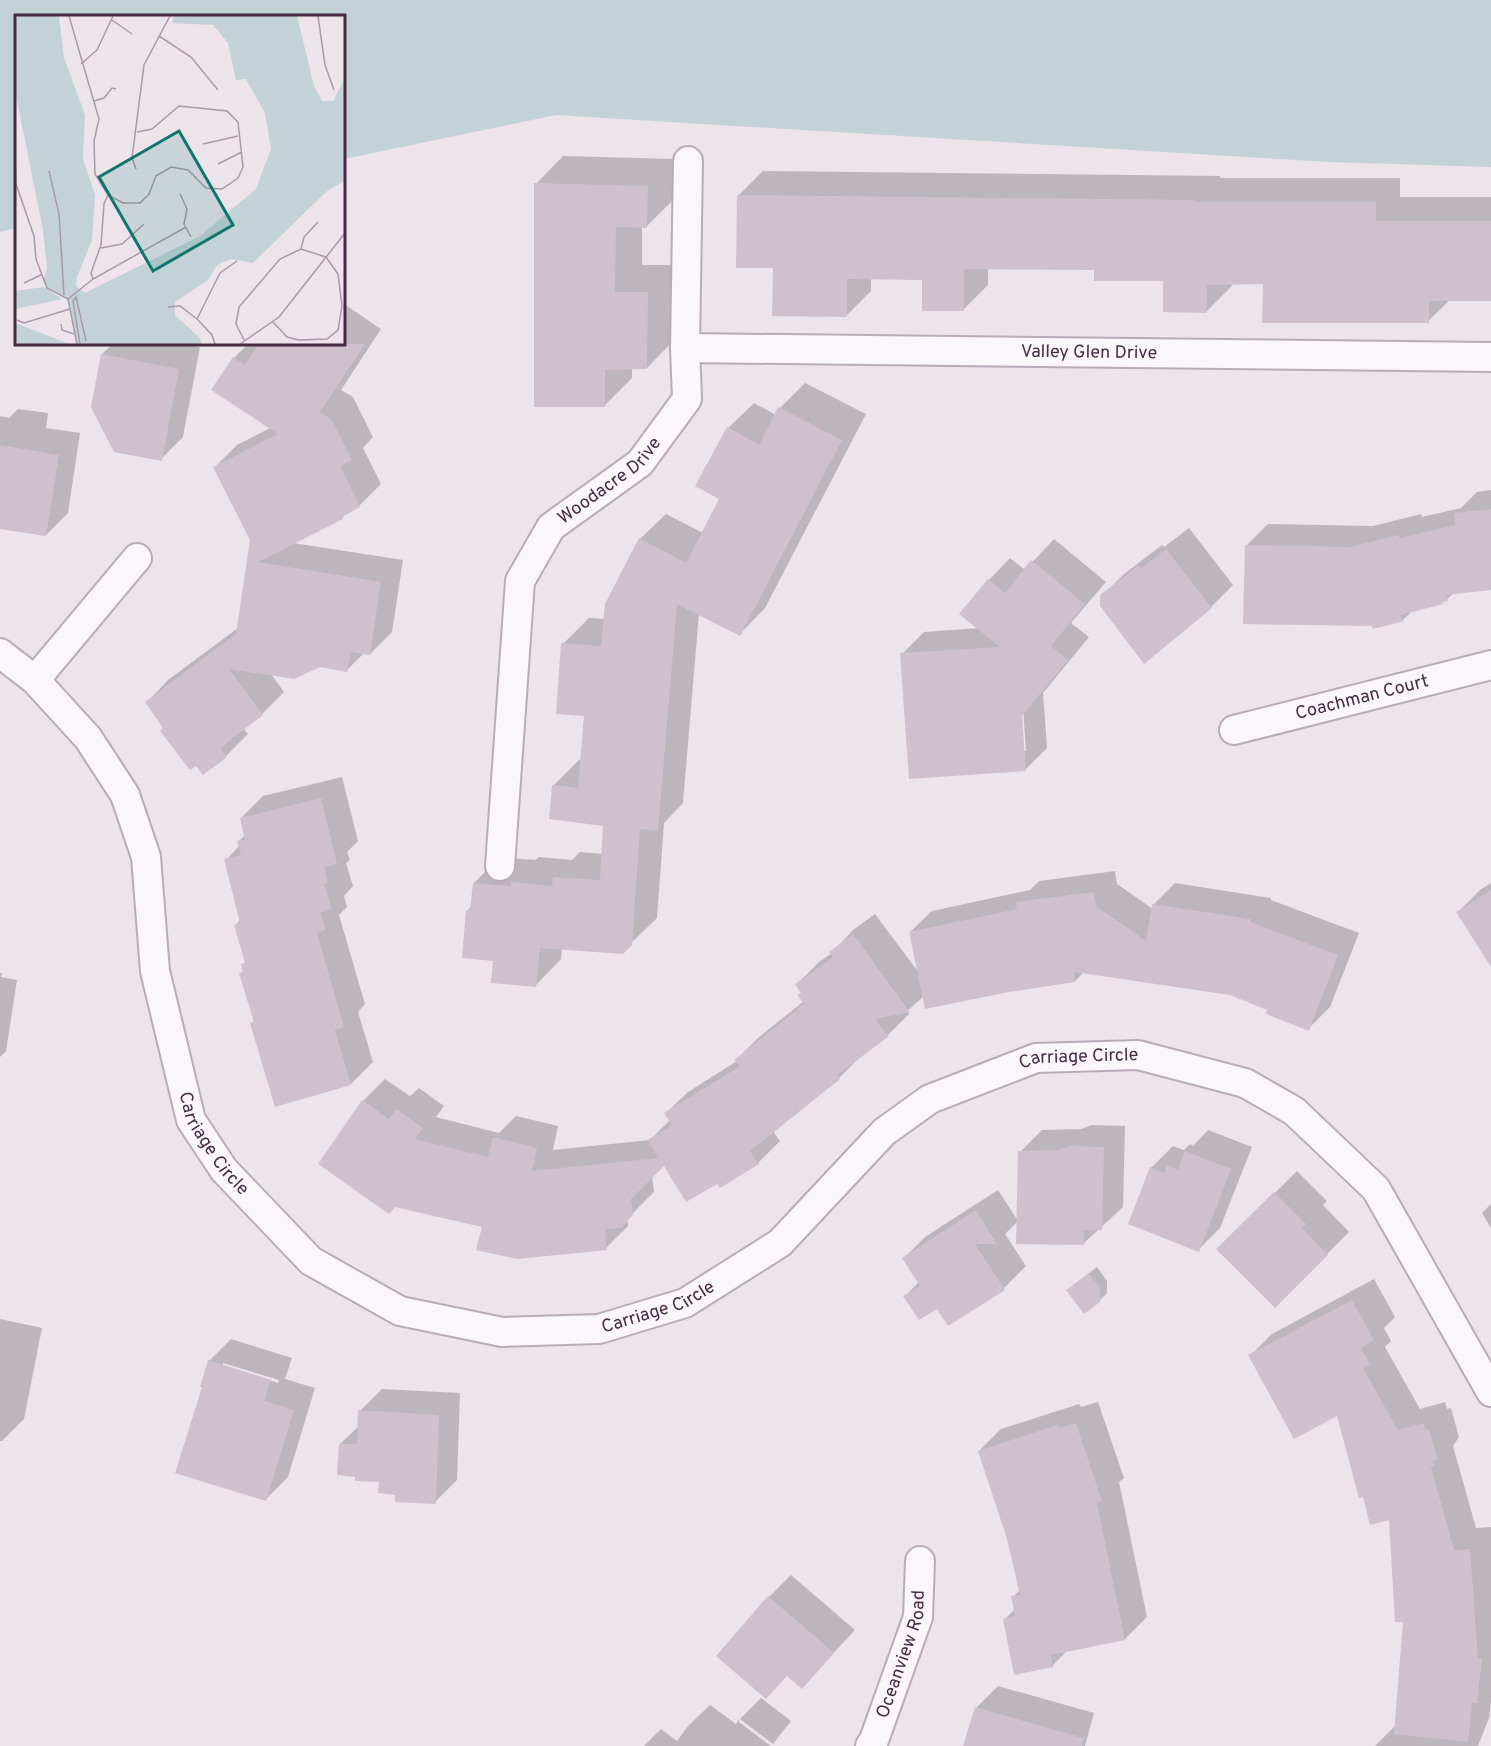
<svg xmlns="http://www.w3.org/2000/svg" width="1491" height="1746" font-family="Overpass,sans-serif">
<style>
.green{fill:#c3d2d7}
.shadow{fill:#0003;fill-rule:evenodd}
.building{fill:#d0bfcd}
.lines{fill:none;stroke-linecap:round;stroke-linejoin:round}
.street-casing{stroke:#baabb8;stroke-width:32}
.street{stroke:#faf6f9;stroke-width:28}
.labels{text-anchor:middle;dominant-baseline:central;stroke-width:6;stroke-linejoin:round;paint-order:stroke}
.street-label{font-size:18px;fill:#462942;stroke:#f9f3f8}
.inset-road{fill:none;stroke:#aa99a7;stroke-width:1.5}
.view{fill:#0f766e;fill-opacity:0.15;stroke:#0f766e;stroke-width:3}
.inset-edge{fill:none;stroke:#462942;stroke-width:3}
</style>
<rect width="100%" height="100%" fill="#ece3eb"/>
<path class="green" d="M0,0H1491V167L1329,162L556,115L344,159V16H16V228L0,232Z"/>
<g class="shadow">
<path d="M563,156L675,159L674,199L646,227H642V265H675L674,340L647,368H632V378L604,406L536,184Z"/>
<path d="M763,171L1220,176V178H1400V197H1491V300H1450L1428,321L1265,283H1232V286L1207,311L1165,280L1096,269L988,268V285L963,310L924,278H871V291L846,316L774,267L738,196Z"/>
<path d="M344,304L381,329L341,390L353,397L373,437L363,448L381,484L359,506L348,512L342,518L293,543L403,560L392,632L370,654L364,653L347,670L320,666L271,674L284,692L262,714L243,728L248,734L226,756L165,728L147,702L168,680L238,628L252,540L215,467L237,445L272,427L234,358L248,344H344Z"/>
<path d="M113,344H182L200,347L183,437L161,459L102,354Z"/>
<path d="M805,383L866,414L765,608L740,634L699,613L683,803L664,823L657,918L622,952L562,948L561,959L536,985L495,959L468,910L472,905L474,883L500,857L535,860L539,857L572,860L580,852L603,854L605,825L553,786L579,760H582L586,715L563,644L589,618L605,619L640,539L666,514L703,533L721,498L728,428L754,403L776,415L780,408Z"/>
<path d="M18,409L48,413L46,428L80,433L68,513L46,535L0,528V416L9,418Z"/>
<path d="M1491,490V588L1454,593L1442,603L1413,610L1403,620L1246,546L1268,524L1373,526L1421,514L1422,517L1461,508L1477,492Z"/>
<path d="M1189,528L1233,585L1211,607L1102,596L1124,574L1162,545L1164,547Z"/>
<path d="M1054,539L1106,582L1071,623L1089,637L1043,693L1047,748L1025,770L902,654L924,632L979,628L989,580L1010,558L1025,570ZM1023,708L1026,751H1023L1020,709Z"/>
<path d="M342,777L358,841L347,852L350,860L346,863L353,886L344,896L347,907L339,915L365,1004L358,1012L373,1062L351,1084L252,1023L255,1020L241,973L244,970L243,965L246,961L236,925L240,920L226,860L240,845L239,841L245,835L241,818L263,796Z"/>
<path d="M1115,871L1117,884L1153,909V905L1175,883L1271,898V900L1359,933L1330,1007L1308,1029L1269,1009L1230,994L1084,972L1075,981L924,996L907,1011L909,1014L887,1036L861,1056L839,1078L773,1131L780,1141L758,1163L717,1182L664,1164L652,1176L654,1192L627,1219L628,1226L606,1248L484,1226L320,1164L363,1101L385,1079L410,1096L419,1088L444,1106L436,1117L499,1133L516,1116L558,1126L553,1150L650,1140L670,1120L666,1113L688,1092L737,1061L736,1060L758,1038L804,1001L803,992L797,984L819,962L832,953L853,930L875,914L919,973L910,932L932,911L1030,890L1039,881Z"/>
<path d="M1491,883V964L1458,912L1480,890Z"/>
<path d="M0,973H2L1,977L17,980L6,1051L0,1057Z"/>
<path d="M1091,1125L1125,1126L1123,1207L1083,1244L1020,1152L1042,1130L1082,1129Z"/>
<path d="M1208,1130L1252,1147L1220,1228L1198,1250L1151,1168L1173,1146L1184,1150L1190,1144L1193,1146Z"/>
<path d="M1297,1171L1327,1201L1323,1205L1349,1232L1275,1306L1218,1249Z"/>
<path d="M998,1190L1018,1221L1005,1234L1026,1266L1004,1288L948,1324L937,1307L905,1296L919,1282L903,1259L925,1237Z"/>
<path d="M1491,1204V1228L1482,1213Z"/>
<path d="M1097,1267L1107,1281V1293L1099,1301L1068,1290Z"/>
<path d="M1374,1279L1395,1317L1384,1328L1391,1341L1385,1347L1420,1409L1445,1402L1447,1409L1451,1408L1459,1437L1453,1446L1476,1528L1491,1527V1701L1489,1718L1478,1746H1375L1395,1726L1405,1620L1390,1518L1338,1414L1250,1356L1272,1334Z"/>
<path d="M0,1319L42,1328L24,1419L2,1441H0Z"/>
<path d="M231,1339L292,1358L285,1379L315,1388L288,1477L266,1499L204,1386L209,1361ZM223,1363L279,1380L278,1383L223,1366Z"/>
<path d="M382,1389L460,1393L457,1480L435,1502L397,1493L340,1444L359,1426L360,1411Z"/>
<path d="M1098,1402L1124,1478L1119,1482L1147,1617L1125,1639L1068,1650L1052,1666L1004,1620L1015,1609L1013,1597L1020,1590L1009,1538L979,1451L1001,1429L1079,1404L1081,1407Z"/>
<path d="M791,1575L855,1630L802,1687L788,1675L718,1655L769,1597Z"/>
<path d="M998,1686L1094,1713L1085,1746H965L976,1708Z"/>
<path d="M761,1698L791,1721L773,1744L740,1719Z"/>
<path d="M710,1705L736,1724L739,1719V1722L771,1746H644L661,1729L677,1741L688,1726Z"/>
</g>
<g class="building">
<path d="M534,183L648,186L647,228L616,227L615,292H648L647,369L605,370V407H534Z"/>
<path d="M737,195L1196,200V202H1376V221H1491V301H1429V323H1262L1263,284L1207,285V313L1163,312V281H1094V270L964,269V311H922V280L847,279V317L772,316L773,268H736Z"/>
<path d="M259,344H365L320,412L331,419L352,460L340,466L360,507L342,517L343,519L258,562L381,582L370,655L351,652L347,672L320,667L294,679L229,669L263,715L220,748L227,757L203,775L196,766L190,770L160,731L163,728L145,702L236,634L250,540L213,467L278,434L211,390L233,357L245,365Z"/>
<path d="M101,354L179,369L162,461L114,452L91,407Z"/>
<path d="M778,407L842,440L740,636L677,604L658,831L640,829L632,945L623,954L540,948L536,987L491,983L493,961L462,958L466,910H470L473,883L511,886V882L552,886L553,877L600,880L603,826L549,819L552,785L578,788L584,716L556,714L561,643L601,646L605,604L639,538L686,563L719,499L695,486L727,427L759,445Z"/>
<path d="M0,445L59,455L46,536L0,529Z"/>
<path d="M1491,509V590L1446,595L1448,601L1443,602V604L1400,615L1404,621L1373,629L1372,626L1243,624L1245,545L1350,547L1399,535L1400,538L1455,525L1454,513Z"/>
<path d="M1166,549L1212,608L1144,664L1100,606V595L1139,565L1141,568Z"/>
<path d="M1031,560L1085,604L1051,646L1068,660L1022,716L1026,771L909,779L900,653L1000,647L959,614L988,579L1005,593Z"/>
<path d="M321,798L337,864L324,867L328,883L324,884L332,909L320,913L326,930L317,933L344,1027L335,1030L351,1085L275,1107L250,1023L254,1022L239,973L243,972L241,964L245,963L234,925L240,923L224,859L241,855L237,841L245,840L240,818Z"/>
<path d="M1491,890V967L1456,912Z"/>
<path d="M1094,892L1096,906L1146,941L1152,904L1250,919V922L1338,955L1309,1031L1266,1014L1267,1010L1230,995L1074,972L1075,982L1009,992L925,1009L909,932L1017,909L1016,902Z"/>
<path d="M853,934L910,1012L875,1019L888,1037L837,1075L840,1079L750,1151L759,1164L720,1188L717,1184L686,1202L664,1166L631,1199L633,1215L621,1228L605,1229L607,1250L517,1259L476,1250L482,1227L395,1207L389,1214L318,1164L362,1100L389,1119L396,1109L423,1128L415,1139L488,1157L493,1137L537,1148L532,1171L658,1158L648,1140L672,1125L664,1113L740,1066L734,1060L804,1004L797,995L801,993L795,984L833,957L829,952Z"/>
<path d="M1068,1146L1104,1147L1102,1230H1084V1245L1016,1244L1018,1151L1060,1150V1148H1068Z"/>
<path d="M1185,1151L1231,1169L1199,1252L1128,1224L1150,1167L1164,1173L1167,1165L1178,1170Z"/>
<path d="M1274,1192L1306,1224L1302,1228L1328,1255L1275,1308L1216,1249Z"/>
<path d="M976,1210L997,1244H975L1005,1290L948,1326L937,1309L919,1320L903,1296L920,1286L902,1258Z"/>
<path d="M1089,1273L1100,1288V1302L1084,1314L1066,1290Z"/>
<path d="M1352,1300L1374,1340L1361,1348L1370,1364L1363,1368L1398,1430L1424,1423L1425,1430L1429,1429L1438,1460L1433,1461L1435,1466L1431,1467L1454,1550L1470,1549L1478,1659H1482L1477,1703H1472L1468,1742L1394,1734L1403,1622H1395L1389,1520L1370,1525L1363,1497L1359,1498L1337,1416L1294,1439L1248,1355Z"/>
<path d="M208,1360L271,1380L264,1401L294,1410L266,1501L175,1473L202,1387H200Z"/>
<path d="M358,1410L439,1415L436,1504L395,1502V1495L378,1493L379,1482L355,1481V1477L337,1475L339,1444H357Z"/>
<path d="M1076,1423L1102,1501L1097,1503L1125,1640L1051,1655L1053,1667L1014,1675L1003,1619L1015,1616L1011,1596L1020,1595L1007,1539L978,1451L1057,1425L1059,1428Z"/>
<path d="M768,1596L834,1653L802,1689L787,1676L766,1699L716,1656Z"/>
<path d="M975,1707L1083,1738L1082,1746H963Z"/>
</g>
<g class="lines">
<defs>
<g id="street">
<path id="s1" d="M685,348L1491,357"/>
<path id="s2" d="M0,653L35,680L88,738L125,795L146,857L155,971L191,1120L224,1170L311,1261L400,1311L502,1332L599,1329L685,1303L780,1243L884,1132L930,1099L1036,1058L1138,1055L1245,1083L1294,1111L1376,1189L1491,1392"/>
<path d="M35,680L137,558"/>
<path id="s3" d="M1234,730L1491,665"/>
<path id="s4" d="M500,866L520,581L551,527L640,463L687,399L685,348L688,161"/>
<path id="s5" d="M870,1746L874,1740L918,1617L920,1561"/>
</g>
</defs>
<use href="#street" class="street-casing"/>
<use href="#street" class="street"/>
</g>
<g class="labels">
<g class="street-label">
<text stroke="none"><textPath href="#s1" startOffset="404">Valley Glen Drive</textPath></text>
<text stroke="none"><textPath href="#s4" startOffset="423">Woodacre Drive</textPath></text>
<text stroke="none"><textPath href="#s3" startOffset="132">Coachman Court</textPath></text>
<text stroke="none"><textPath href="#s2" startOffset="1580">Carriage Circle</textPath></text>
<text stroke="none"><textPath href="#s2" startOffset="555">Carriage Circle</textPath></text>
<text stroke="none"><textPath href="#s2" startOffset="1076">Carriage Circle</textPath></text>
<text stroke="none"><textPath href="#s5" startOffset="98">Oceanview Road</textPath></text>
</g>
</g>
<g transform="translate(15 15)">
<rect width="330" height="330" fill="#ece3eb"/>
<path d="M0,1H44L49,43L70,100L68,144L80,180L77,225L62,262L61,271L70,278L185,221L241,174L256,134L250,98L231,64L221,65L213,28L198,10L157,8L159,1H282L299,71L307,86H318L330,63V165L311,177L238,248L216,244L202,250L193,265L160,287V300L185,323L187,329H62L53,284L32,273L28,266L32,254L28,215L0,76ZM29,272L47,284L0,294V276ZM0,308L44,325L55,329H0Z" fill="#c3d2d7"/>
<path class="inset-road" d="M54,1L84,104L79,126L80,159L93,180L108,188H125L134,179L141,161L156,152L173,155L191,173L207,174L223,163L228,152L223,107L212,96L164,91L137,114L122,117M303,1L310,50L319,75M97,5L117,19M144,21L176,42L203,75M66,49L82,35L98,1M79,86L89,83L97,73L101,74M188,129L223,121M0,142L1,169L19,221L21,244L32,273L53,284L62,329M203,149L227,137M121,154L117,143L129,50L155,1M34,156L44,199L49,280M165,179L172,194L169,209L176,222M86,233L107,229L129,209M286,234L289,222L303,207M78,264L76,258L86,230L89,189L93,180M9,268L26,260M53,284L78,264L171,212M153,292L165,291L182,304L197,320L200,329M182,304L205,258L222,246M2,305L9,308L55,294M46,309L47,315L59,319M229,325L221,309L224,292L265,244L286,234L311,242L323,259L327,291L323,315L312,324L284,325L272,322L258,307M65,329L58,286L61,282L71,326M225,329L264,302L330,218"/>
<path class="view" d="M164,116L218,210L138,256L84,162Z"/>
<rect width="330" height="330" class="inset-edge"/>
</g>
</svg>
